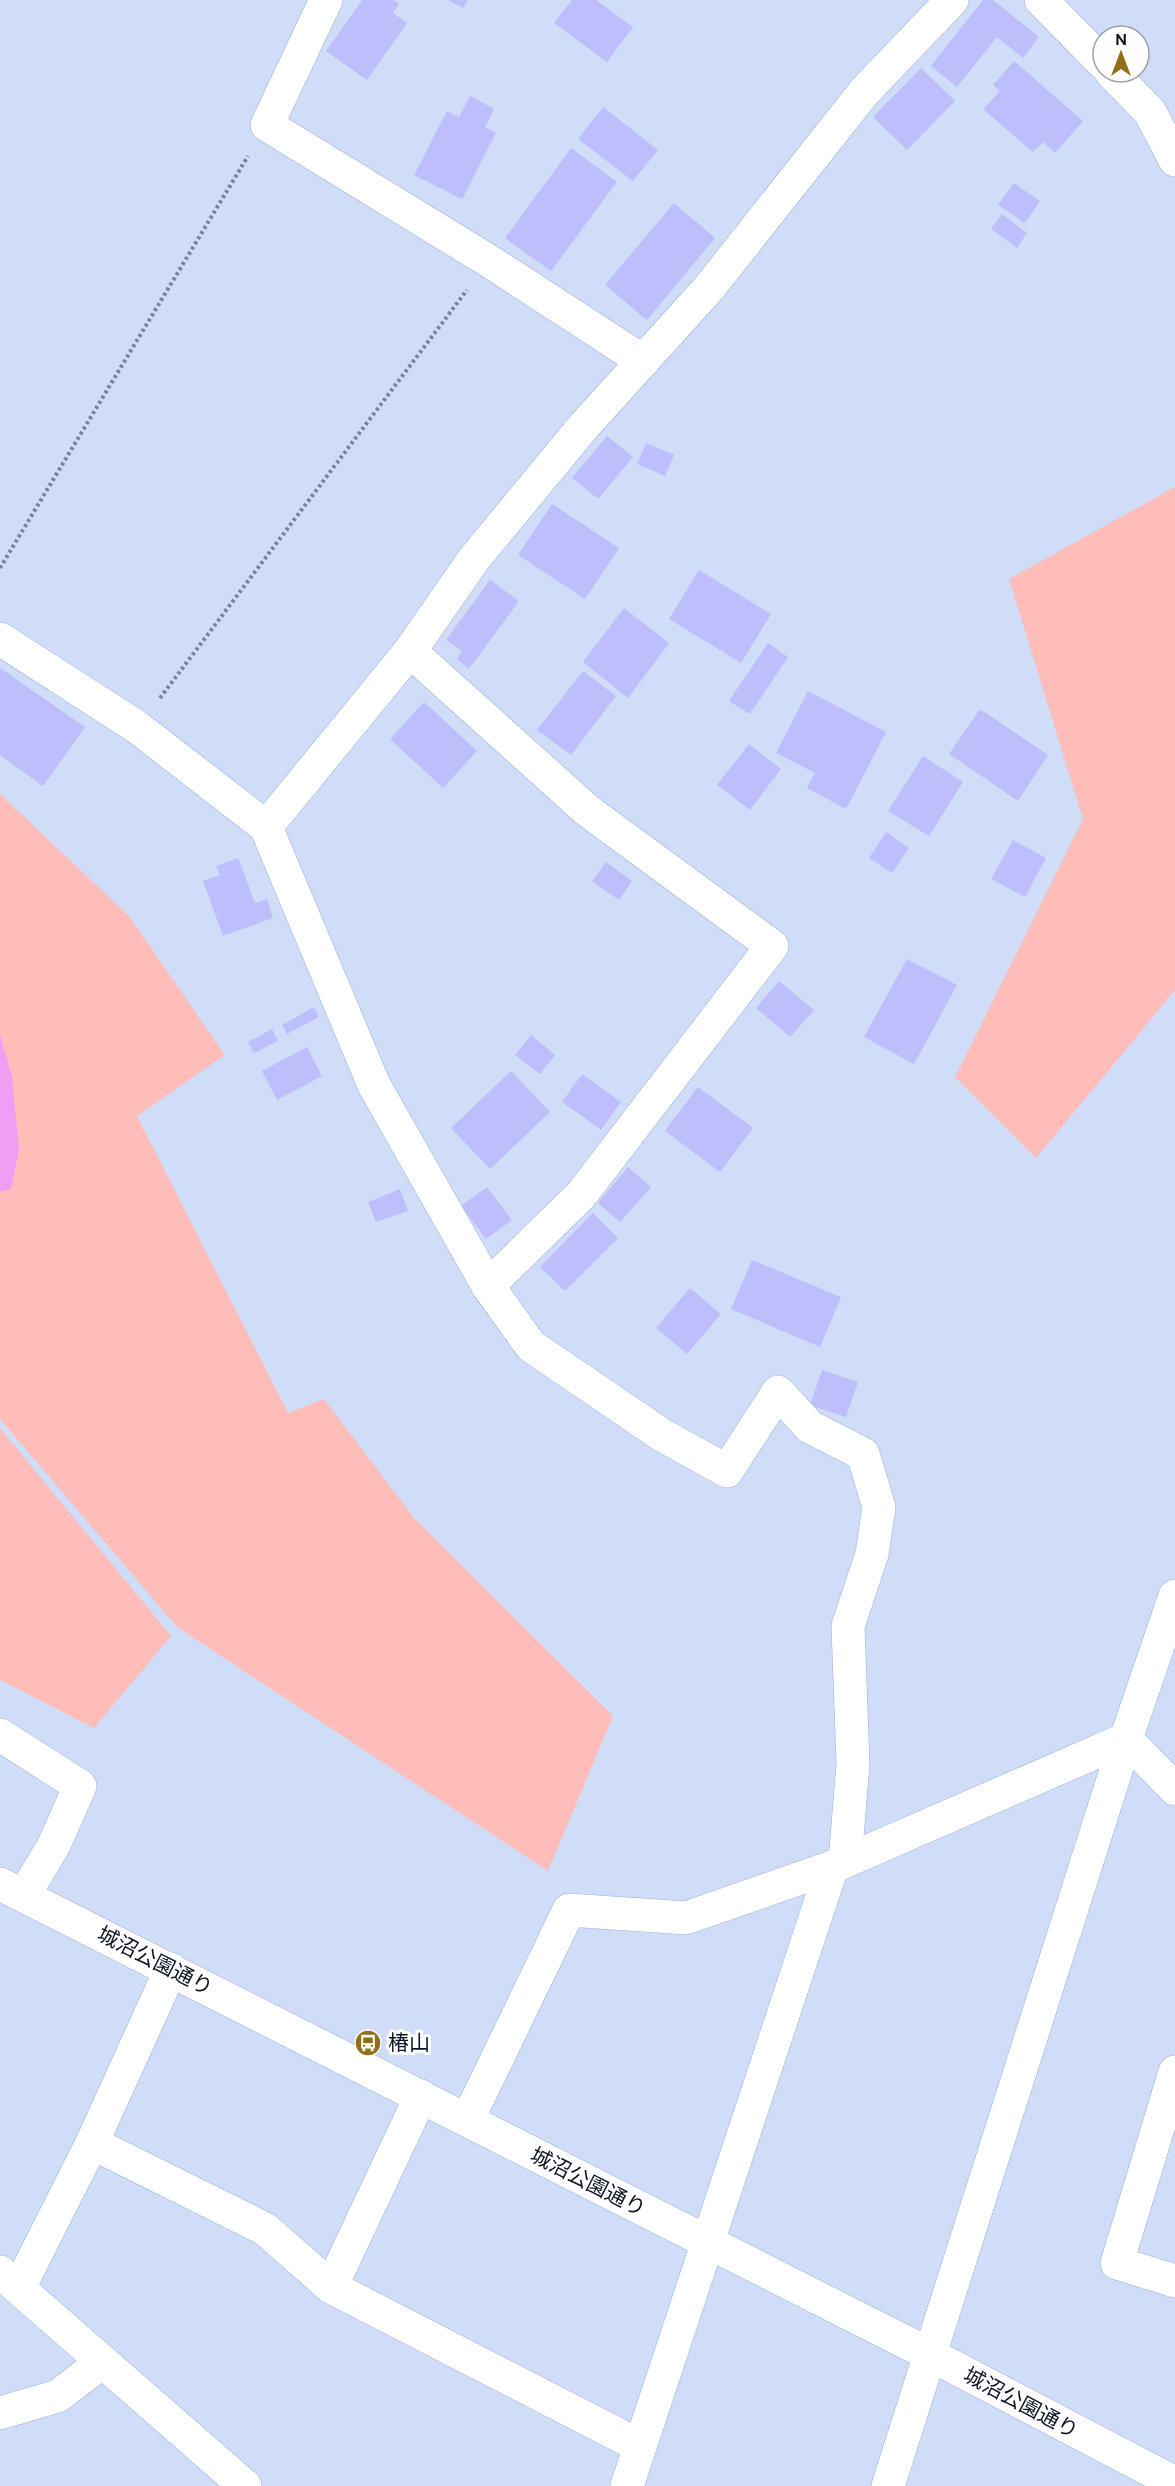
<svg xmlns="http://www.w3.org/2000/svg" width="1175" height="2486" font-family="'DM Sans','Noto Sans JP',sans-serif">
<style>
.green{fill:#febdb8}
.water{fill:#ee9ff4}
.building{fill:#bebefc}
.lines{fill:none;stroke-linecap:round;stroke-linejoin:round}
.street-casing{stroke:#99afdc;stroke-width:34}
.secondary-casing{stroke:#99afdc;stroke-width:34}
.path{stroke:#78839a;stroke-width:4;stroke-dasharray:3 3;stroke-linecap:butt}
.street{stroke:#fff;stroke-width:33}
.secondary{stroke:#fff;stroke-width:33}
.labels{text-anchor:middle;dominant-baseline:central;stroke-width:6;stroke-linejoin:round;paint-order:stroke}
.street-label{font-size:21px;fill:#0d1525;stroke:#fefefe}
.poi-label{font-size:21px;fill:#0d1525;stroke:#fefefe;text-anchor:start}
</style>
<rect width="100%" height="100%" fill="#cfddf9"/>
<g class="green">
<path d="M1175,487V990L1036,1158L955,1077L1083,819L1009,579Z"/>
<path d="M0,794L129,916L225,1055L137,1116L288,1413L324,1399L414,1518L613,1716L548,1871L177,1627L0,1419Z"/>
<path d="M0,1428L171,1636L94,1728L0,1680Z"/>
</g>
<path class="water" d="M0,1035L12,1077L19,1150L11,1189L0,1192Z"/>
<g class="building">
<path d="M362,0H393L399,4L393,13L407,23L367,80L326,51Z"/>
<path d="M448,0H468L463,8Z"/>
<path d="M572,0H596L633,27L607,62L554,23Z"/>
<path d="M983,0H993L1039,37L1023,58L997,37L957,87L931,66Z"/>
<path d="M1014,61L1083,121L1055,153L1043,142L1033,152L983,109L1000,91L993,85Z"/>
<path d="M921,68L955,101L907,150L873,117Z"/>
<path d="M470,96L494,109L485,127L496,133L462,199L414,175L447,111L459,117Z"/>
<path d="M603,107L658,150L633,181L578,139Z"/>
<path d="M571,148L617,182L551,271L505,238Z"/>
<path d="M1014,183L1040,201L1025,223L998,205Z"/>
<path d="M674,203L715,238L647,320L605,285Z"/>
<path d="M1002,214L1027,233L1017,248L991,229Z"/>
<path d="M607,436L633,457L598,499L572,478Z"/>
<path d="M646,443L674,455L665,476L637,464Z"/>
<path d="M552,504L619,548L585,599L518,555Z"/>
<path d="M699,570L771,614L741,663L669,619Z"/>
<path d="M490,580L519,601L469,669L457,659L462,651L446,640Z"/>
<path d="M624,608L669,643L628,698L583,662Z"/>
<path d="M768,643L788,657L750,714L729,701Z"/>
<path d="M0,668L85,727L43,786L0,755Z"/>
<path d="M583,671L616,696L571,755L537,730Z"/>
<path d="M808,691L886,732L846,809L807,788L815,773L776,753Z"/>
<path d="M424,702L477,751L443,788L390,739Z"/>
<path d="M980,709L1048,755L1018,801L949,754Z"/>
<path d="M749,744L781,769L750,810L717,785Z"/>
<path d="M923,756L963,782L929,836L888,811Z"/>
<path d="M886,832L909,848L892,873L869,858Z"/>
<path d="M1013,840L1046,858L1025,897L991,879Z"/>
<path d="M238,858L255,903L267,899L273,918L223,936L203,881L220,875L216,866Z"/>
<path d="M606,862L632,881L619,900L592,881Z"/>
<path d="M907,959L957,985L914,1064L864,1037Z"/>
<path d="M779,981L814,1010L790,1037L756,1008Z"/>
<path d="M314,1007L319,1017L287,1034L282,1025Z"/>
<path d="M272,1029L278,1041L254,1053L248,1042Z"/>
<path d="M531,1035L555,1055L540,1074L515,1055Z"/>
<path d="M307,1047L322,1076L277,1100L262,1071Z"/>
<path d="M511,1071L550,1112L490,1169L451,1128Z"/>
<path d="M582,1074L621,1102L601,1130L562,1102Z"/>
<path d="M698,1087L753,1128L720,1172L665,1131Z"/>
<path d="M628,1167L651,1187L620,1222L598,1203Z"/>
<path d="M487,1187L512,1220L486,1239L461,1206Z"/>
<path d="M400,1189L408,1211L376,1222L368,1202Z"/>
<path d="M593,1213L618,1238L565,1291L540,1267Z"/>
<path d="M752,1260L841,1297L820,1347L731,1309Z"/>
<path d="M690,1288L721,1314L687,1354L656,1328Z"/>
<path d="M822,1370L858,1382L846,1417L810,1405Z"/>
</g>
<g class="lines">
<defs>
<g id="street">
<path d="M326,0L267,125L489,261L643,361"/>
<path d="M1041,0L1103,63"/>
<path d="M1111,72L1150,112L1175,160"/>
<path d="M0,639L137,727L266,827L374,1085L488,1286L531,1346L662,1435L727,1471L778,1392L810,1427L863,1454L879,1507L872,1554L848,1626L853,1764L845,1861"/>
<path d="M410,651L588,811L772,946L581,1195L488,1286"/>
<path d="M266,827L410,651L474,559L583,427L709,288L864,92L952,0"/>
<path d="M0,1735L80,1786L54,1845L24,1895"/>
<path d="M1175,2072L1117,2263L1175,2281"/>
<path d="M421,2096L331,2287L640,2446"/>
<path d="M468,2119L569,1910L686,1918L832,1867L1126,1739L1175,1789"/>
<path d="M92,2143L265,2229L331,2287"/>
<path d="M0,2272L245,2486"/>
<path d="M19,2288L92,2143L171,1969"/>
<path d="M0,2413L58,2396L101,2363"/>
<path d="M627,2486L832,1867"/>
</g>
<g id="secondary">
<path d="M0,1884L929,2354L1175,2483"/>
<path d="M888,2486L1126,1739L1175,1596"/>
</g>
</defs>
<use href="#street" class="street-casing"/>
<use href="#secondary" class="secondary-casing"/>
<g class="path">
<path d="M0,568L248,156"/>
<path d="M160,698L467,290"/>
</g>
<use href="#street" class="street"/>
<use href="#secondary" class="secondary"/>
</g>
<defs>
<symbol id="bus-disc" viewBox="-11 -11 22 22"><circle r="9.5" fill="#926e16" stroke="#fefefe"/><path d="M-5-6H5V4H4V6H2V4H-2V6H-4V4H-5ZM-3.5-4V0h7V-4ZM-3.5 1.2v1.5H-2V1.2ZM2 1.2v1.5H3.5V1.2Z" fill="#fff"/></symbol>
</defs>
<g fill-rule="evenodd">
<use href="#bus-disc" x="353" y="2028" width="30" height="30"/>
</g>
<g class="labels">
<g class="street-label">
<text transform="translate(155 1961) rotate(27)">城沼公園通り</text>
<text transform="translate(588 2182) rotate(27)">城沼公園通り</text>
<text transform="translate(1021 2403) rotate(28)">城沼公園通り</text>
</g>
<g class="poi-label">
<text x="388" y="2043">椿山</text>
</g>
</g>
<g transform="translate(1121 54)"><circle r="28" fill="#fefefe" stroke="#9ea1a7" stroke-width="1.5"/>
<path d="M0-4.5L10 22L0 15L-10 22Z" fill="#926e16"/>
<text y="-9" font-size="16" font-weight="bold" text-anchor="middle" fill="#0d1525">N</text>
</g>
</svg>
